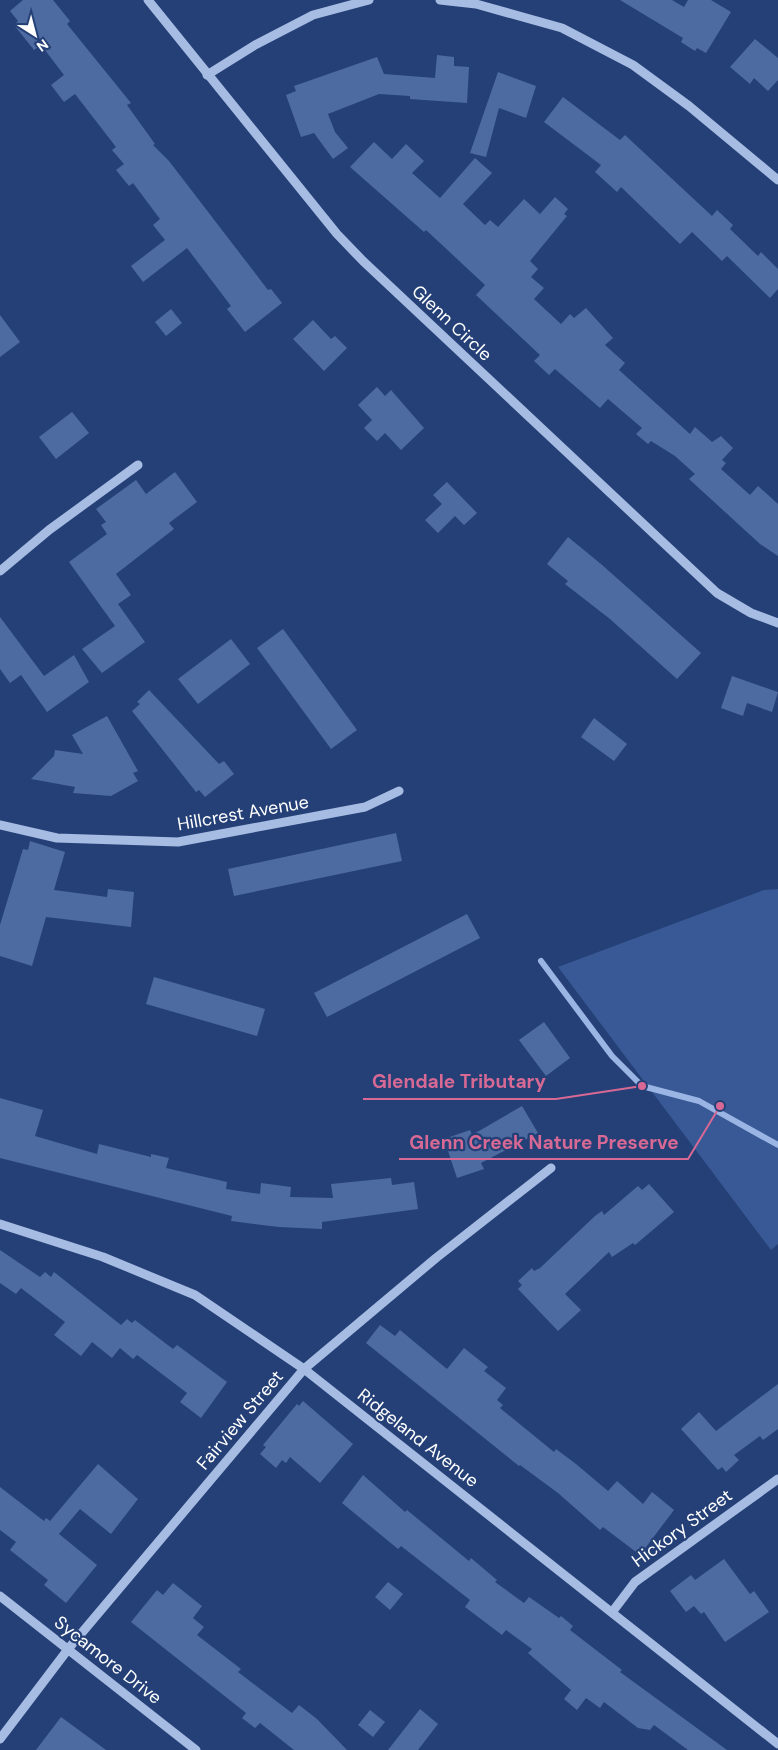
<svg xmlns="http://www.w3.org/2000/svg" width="778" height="1750" font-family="'DM Sans',sans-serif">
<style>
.green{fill:#385995}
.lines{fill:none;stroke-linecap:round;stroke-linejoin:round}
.stream{stroke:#9ab5e4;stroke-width:6}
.building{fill:#4d6aa1}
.minor{stroke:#a6bce3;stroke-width:9}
.labels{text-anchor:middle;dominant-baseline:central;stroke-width:4.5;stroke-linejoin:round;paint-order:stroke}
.street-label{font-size:18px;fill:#fff;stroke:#254077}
.leader{fill:none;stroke:#d76994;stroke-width:2}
.callout-dot{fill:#d76994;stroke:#254077;stroke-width:2}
.callout-label{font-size:19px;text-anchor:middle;font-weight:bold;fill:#d76994;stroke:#254077;stroke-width:4.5;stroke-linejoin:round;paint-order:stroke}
</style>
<rect width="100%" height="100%" fill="#254077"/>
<path class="green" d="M778,889V1244L771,1250L558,967L764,890Z"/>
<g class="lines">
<path class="stream" d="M541,961L612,1056L642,1086L699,1101L778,1145"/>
</g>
<g class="building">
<path d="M23,0H53L70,21L67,24L131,103L127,105L155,144L153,145L169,161L268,290L271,289L282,303L245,332L227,309L231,306L187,248L143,282L131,266L165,240L153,225L160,219L133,183L129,186L116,170L124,164L112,150L116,147L75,94L64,102L51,85L64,75L41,45L34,50L14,25L18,21L10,11Z"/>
<path d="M620,0H672L684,7L688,0H711L731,12L706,53L697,48L695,51L681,42L683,38Z"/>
<path d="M755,39L778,58V80L768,91L754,78L750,84L730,67Z"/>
<path d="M437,55L454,57V66L469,67L467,103L410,99V96L379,94L328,114L335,132L348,148L333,159L314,133L301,137L286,95L296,91L294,86L377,57L384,74L435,78Z"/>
<path d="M498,72L536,86L526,118L499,108L486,157L470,153Z"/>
<path d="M563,97L620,140L625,135L712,216L717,210L733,225L730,229L758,256L761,252L778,269V289L770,298L727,256L722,261L692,232L680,244L621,187L617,192L595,172L601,165L544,122Z"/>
<path d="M374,142L392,159L406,144L424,161L412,173L440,198L475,158L492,173L463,204L485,225L490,220L498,227L524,199L540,214L555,197L568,209L564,214L567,216L530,261L538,269L531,277L544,288L534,299L561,324L570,314L574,318L586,308L613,338L605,345L625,363L619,370L690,434L695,427L712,442L721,436L733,448L722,460L726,463L721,469L750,495L758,486L778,504V556L760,544L689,479L695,474L675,456L651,441L648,444L636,434L642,428L608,399L600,408L555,369L549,375L534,361L540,355L476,295L485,285L426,230L424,232L350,167Z"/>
<path d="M171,309L182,323L166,336L155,322Z"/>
<path d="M0,315L20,342L0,357Z"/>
<path d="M313,320L331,339L335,336L347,348L324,371L293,339Z"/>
<path d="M377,387L385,396L391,390L424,428L401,450L385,433L377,441L364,428L372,420L358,405Z"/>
<path d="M72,412L89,433L56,459L39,437Z"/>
<path d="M175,472L197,502L169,523L174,529L116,574L131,595L118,604L145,642L102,673L82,649L115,626L69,562L107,534L101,525L106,522L96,509L136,480L146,494Z"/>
<path d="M447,482L477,513L464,525L455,516L438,533L425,520L442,504L433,495Z"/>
<path d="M568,537L601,564L701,653L677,679L610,619L565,584L568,581L547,564Z"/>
<path d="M0,617L44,676L74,655L89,682L47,712L21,675L10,683L0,669Z"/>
<path d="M283,629L357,730L331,749L257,648Z"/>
<path d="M231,639L250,664L198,704L178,679Z"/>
<path d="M732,676L778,692L772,712L747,703L743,716L721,708Z"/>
<path d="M149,690L219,764L224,761L234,774L205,797L199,790L196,792L132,711L140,704L137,702Z"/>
<path d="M107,716L138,771L133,773L138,781L111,796L73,793L75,787L31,779L54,756L55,750L83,754L72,735Z"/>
<path d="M594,718L627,744L614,761L581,737Z"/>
<path d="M396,833L402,861L234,896L228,869Z"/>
<path d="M30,841L65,852L54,890L107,897L108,889L134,892L131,927L46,917L32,966L0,956V925L23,849L28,850Z"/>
<path d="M467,914L480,938L327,1017L314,993Z"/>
<path d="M154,977L265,1009L257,1036L146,1004Z"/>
<path d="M544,1022L570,1058L546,1076L519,1040Z"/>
<path d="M0,1098L43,1110L35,1136L97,1154L99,1144L151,1157V1154L169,1158L166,1168L227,1182L226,1189L260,1194L261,1183L291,1187L290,1197L333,1198L331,1184L391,1178L392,1185L414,1182L418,1209L322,1222V1229L279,1227L231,1221L232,1216L0,1158Z"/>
<path d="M522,1106L538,1133L481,1163L484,1169L457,1178L444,1139L470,1130L472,1135Z"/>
<path d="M649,1184L674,1212L635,1245L633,1243L612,1257L609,1252L565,1294L581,1310L558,1331L518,1289L522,1285L518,1281L532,1268L534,1271L540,1268L595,1216L602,1211L604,1215L638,1186L642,1190Z"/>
<path d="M0,1250L40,1277L45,1272L51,1277L54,1272L121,1325L127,1319L132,1323L135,1320L173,1349L177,1345L227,1382L201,1418L180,1402L187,1393L137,1355L133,1359L120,1348L112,1358L92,1342L81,1356L54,1335L65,1322L21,1288L16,1294L0,1283Z"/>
<path d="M380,1325L395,1336L400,1330L447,1369L464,1348L488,1367L484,1371L506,1388L497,1400L503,1405L500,1408L554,1452L556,1449L576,1464L608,1491L617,1481L643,1504L652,1492L674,1510L640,1555L603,1527L600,1530L558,1493L520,1465L519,1466L366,1343Z"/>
<path d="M778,1384V1429L763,1440L760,1436L734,1455L739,1460L726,1472L722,1467L718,1470L681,1429L699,1412L716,1431Z"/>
<path d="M303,1401L353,1444L320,1483L290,1457L286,1463L282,1460L276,1468L260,1454L266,1447L263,1445L297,1404L299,1406Z"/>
<path d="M98,1464L138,1499L111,1534L80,1509L59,1534L97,1565L66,1603L44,1585L48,1580L10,1550L16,1542L0,1530V1487L44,1521L46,1518L50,1521Z"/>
<path d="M363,1475L405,1512L407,1510L469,1561L471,1558L497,1580L495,1582L524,1603L529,1597L559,1618L561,1616L573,1626L570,1630L622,1670L620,1672L727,1750H688L654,1725L650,1730L638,1728L604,1702L600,1708L586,1698L577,1710L564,1699L571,1690L528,1653L532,1649L506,1630L502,1635L465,1607L470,1600L401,1546L398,1549L342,1503Z"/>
<path d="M724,1559L750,1594L754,1591L769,1612L725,1642L704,1612L701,1614L694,1606L686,1612L670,1591L691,1575L695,1580Z"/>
<path d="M388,1582L403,1594L390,1610L375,1597Z"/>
<path d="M173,1583L202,1606L193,1618L204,1627L197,1635L241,1669L238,1672L292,1713L299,1705L317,1719L347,1750H294L260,1723L255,1728L242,1718L246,1713L131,1622L157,1590L163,1595Z"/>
<path d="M420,1709L438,1724L418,1750H388Z"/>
<path d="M370,1710L385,1722L373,1737L358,1725Z"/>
<path d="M61,1717L106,1750H36Z"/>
</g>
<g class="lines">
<g class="minor">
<path d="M148,0L337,234L363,261L717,593L751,613L778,623"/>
<path d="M440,0L476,4L562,28L633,65L689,106L778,180"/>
<path d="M207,75L255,45L313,15L369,0"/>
<path d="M0,571L49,530L138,465"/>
<path d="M0,825L57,838L178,842L365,807L399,791"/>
<path d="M0,1224L103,1257L195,1295L304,1369L778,1744"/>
<path d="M0,1596L196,1750"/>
<path d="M613,1611L635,1582L778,1479"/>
<path d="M0,1739L69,1648L304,1369L436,1258L551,1168"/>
</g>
</g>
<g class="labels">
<g class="street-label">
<text transform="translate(452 323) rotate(43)">Glenn Circle</text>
<text transform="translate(243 813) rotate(-10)">Hillcrest Avenue</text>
<text transform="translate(240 1420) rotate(-50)">Fairview Street</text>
<text transform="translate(418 1438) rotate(38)">Ridgeland Avenue</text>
<text transform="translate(682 1528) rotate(-36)">Hickory Street</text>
<text transform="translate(108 1660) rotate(38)">Sycamore Drive</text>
</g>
</g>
<path class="leader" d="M642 1086L556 1099H363M720 1106L688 1159H399"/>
<g class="callout-dot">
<circle cx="642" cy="1086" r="5"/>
<circle cx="720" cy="1106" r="5"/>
</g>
<g class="callout-label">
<text x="459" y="1088">Glendale Tributary</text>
<text x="544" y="1149">Glenn Creek Nature Preserve</text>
</g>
<g transform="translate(35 35) rotate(144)" stroke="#254077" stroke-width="4" paint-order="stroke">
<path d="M0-4L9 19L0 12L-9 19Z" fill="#ffffff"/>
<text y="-8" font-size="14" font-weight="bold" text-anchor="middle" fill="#ffffff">N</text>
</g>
</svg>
